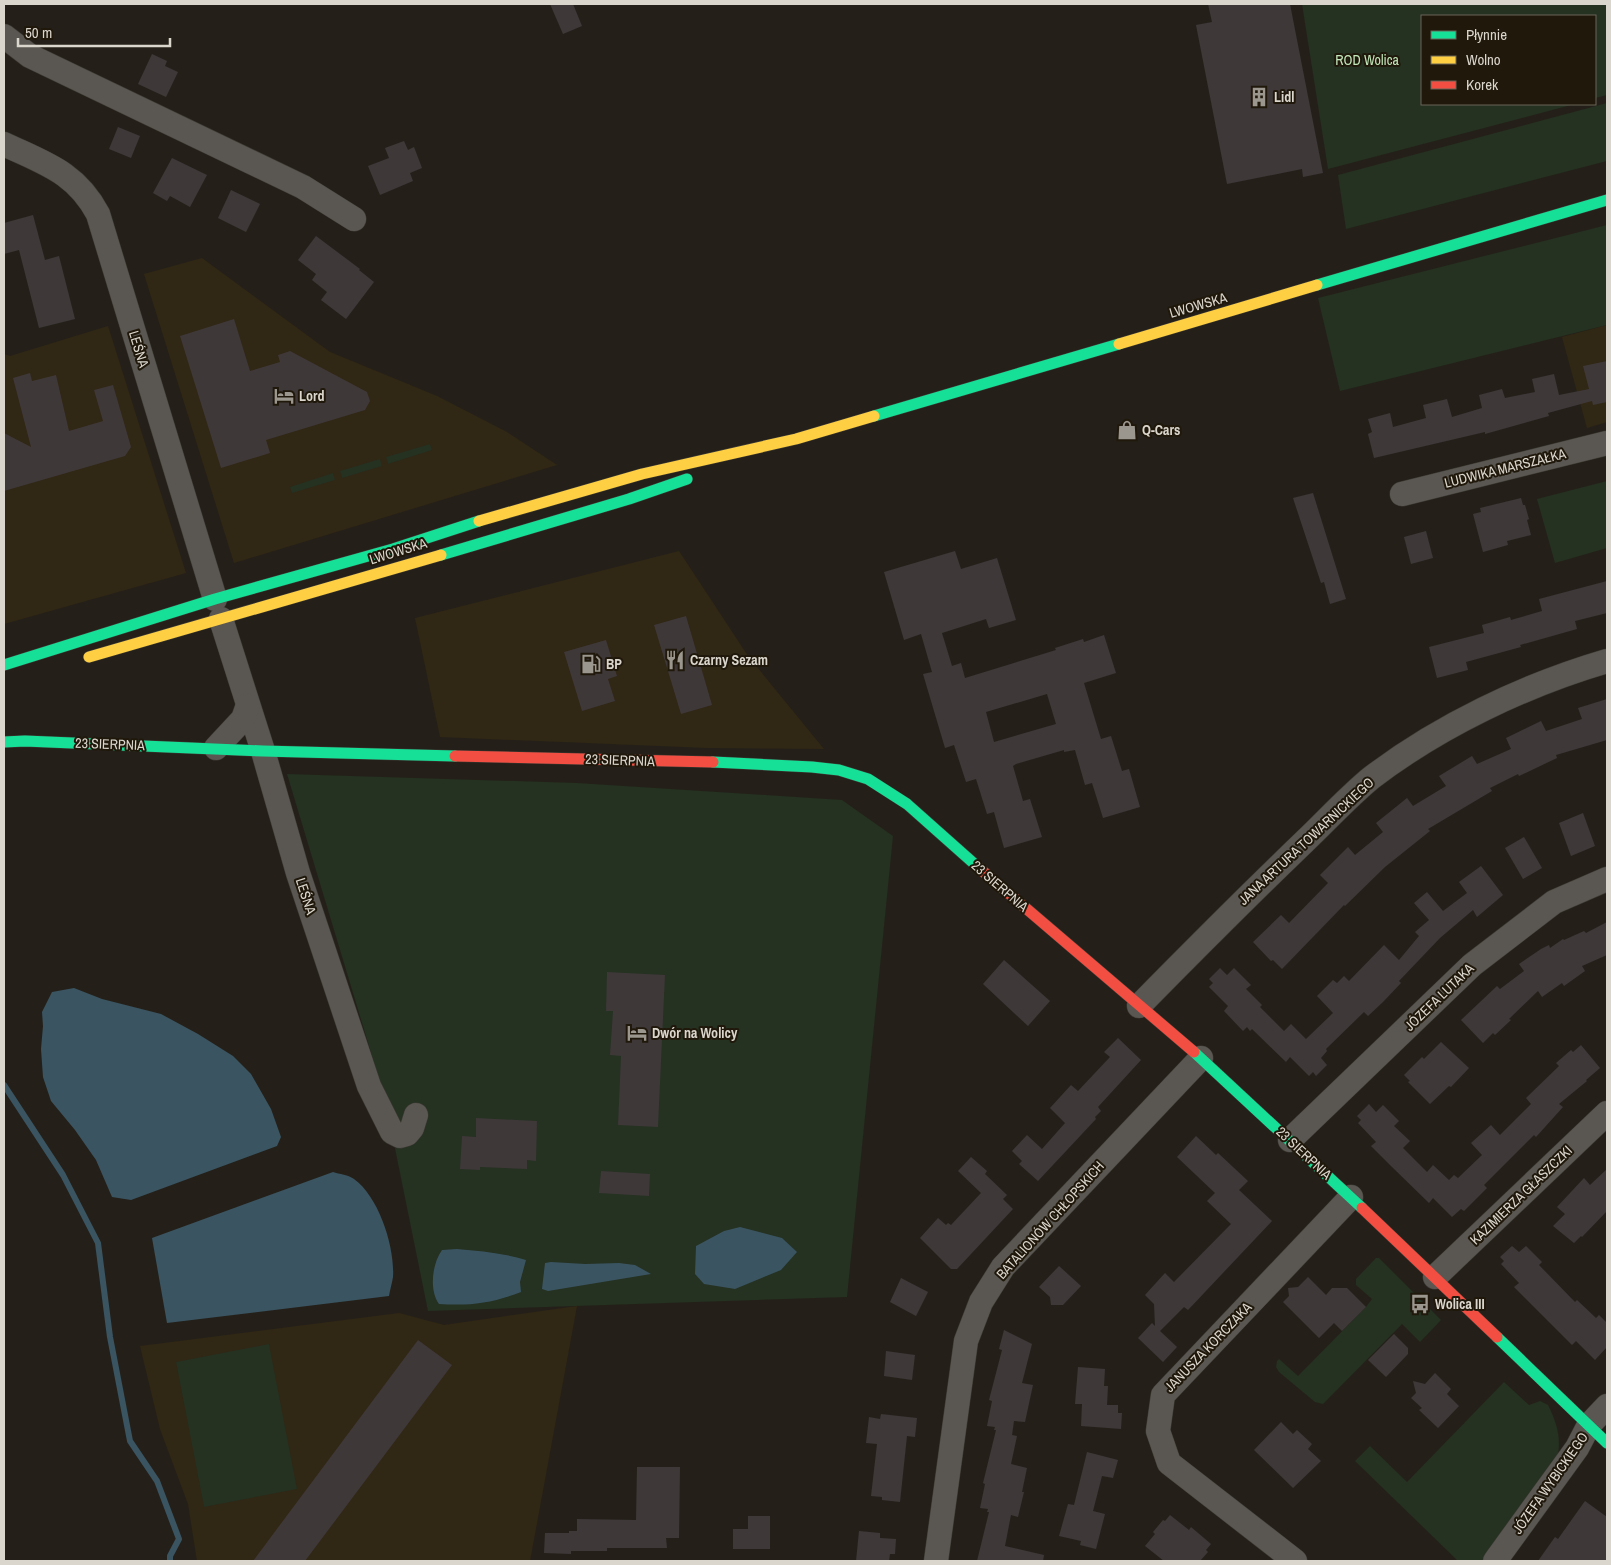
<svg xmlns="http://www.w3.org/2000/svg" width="1611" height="1565" font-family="'Archivo Narrow',sans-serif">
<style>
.built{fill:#312715}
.green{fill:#253121}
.water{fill:#3a5461}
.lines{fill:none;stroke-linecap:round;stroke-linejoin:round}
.stream{stroke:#3a5461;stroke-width:6}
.building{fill:#3e3839;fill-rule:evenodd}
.street-casing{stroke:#3e3b35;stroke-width:25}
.fast-casing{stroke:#3e3b35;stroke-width:12}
.slow-casing{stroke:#3e3b35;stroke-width:12}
.jam-casing{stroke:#3e3b35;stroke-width:12}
.street{stroke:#5a5752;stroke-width:24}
.fast{stroke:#16e098;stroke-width:11}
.slow{stroke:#ffcf43;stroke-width:11}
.jam{stroke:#f24e42;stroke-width:11}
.labels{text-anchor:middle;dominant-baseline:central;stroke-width:4;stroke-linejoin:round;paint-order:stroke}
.park-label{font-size:14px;fill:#c2e7ba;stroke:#1f180b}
.poi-label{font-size:14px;font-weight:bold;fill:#dbd6cd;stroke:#1f180b;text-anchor:start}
.street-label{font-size:14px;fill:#dbd6cd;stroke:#1f180b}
</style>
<rect width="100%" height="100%" fill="#242019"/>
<g class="built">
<path d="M202,258L330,352L437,396L507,432L557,465L234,563L144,274Z"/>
<path d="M1607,325V422L1587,428L1562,337Z"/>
<path d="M108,326L186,573L4,624V354L10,356Z"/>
<path d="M679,551L748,656L824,749L707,748L440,737L415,618Z"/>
<path d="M577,1306L530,1561H197L188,1504L160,1429L140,1346L399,1313L444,1325Z"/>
</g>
<g class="green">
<path d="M1302,4H1607V95L1595,98V16H1422V104H1575L1328,169Z"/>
<path d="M1607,103V161L1346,229L1338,175Z"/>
<path d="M1607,225V325L1340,391L1318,298Z"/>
<path d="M430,444L432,450L388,464L386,457Z"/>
<path d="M380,459L382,466L342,478L340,471Z"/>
<path d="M333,473L335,480L292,493L290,487Z"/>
<path d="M1607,481V548L1555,563L1537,499Z"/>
<path d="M287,774L577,783L842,800L893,836L847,1297L428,1311L385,1099Z"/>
<path d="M1376,1258H1379L1441,1320L1420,1342L1402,1324L1323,1404L1315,1402L1279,1372L1276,1367L1277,1361L1279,1359L1298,1376L1366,1307L1372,1299L1356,1285V1279Z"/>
<path d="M269,1344L297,1489L204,1507L176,1362Z"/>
<path d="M1504,1382L1529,1405L1540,1401L1548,1405C1557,1423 1562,1439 1557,1459L1482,1561H1458L1355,1461L1370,1446L1407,1482Z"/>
</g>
<g class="water">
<path d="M74,988L102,999L161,1014L198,1034L233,1056L251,1074L271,1109L281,1137L277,1146L131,1200L112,1197L96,1160L75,1130L51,1101L43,1077L41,1049L43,1026L42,1012L52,992Z"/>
<path d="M333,1172C339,1174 349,1175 354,1179C379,1197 395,1247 393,1277C392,1283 390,1290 389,1296L167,1323L152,1238Z"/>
<path d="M740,1227L782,1238L797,1252L781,1270L735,1289L704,1284L695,1274L696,1246L724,1231Z"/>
<path d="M457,1249C480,1251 503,1253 526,1260L520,1282L521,1292C492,1303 471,1306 439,1304C429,1290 432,1264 442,1250Z"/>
<path d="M551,1262L585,1264L619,1263L635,1265L651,1274L548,1291L542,1289L545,1263Z"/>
</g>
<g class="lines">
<path class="stream" d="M4,1085L63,1175L98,1243L110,1337L130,1441L157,1481L179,1539L170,1556V1561"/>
</g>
<g class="building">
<path d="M550,4H573L582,26L563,34Z"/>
<path d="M1208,4H1290L1323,173L1303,177L1302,169L1227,184L1196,25L1212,22Z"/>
<path d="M152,54L167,61L165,66L178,72L166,97L138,84Z"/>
<path d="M118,127L140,136L131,158L109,149Z"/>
<path d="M404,141L408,150L414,147L422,168L410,173L413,181L380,195L368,166L389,158L385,148Z"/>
<path d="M172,158L207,175L190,207L170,196L167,201L153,193Z"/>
<path d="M231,190L260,204L246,232L218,218Z"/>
<path d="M33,215L45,260L59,256L75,319L39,328L19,250L4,254V223Z"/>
<path d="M316,236L360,269L359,270L374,282L346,319L321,300L327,292L312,280L316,274L298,260Z"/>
<path d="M234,319L250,371L280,362L278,355L290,351L367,392L370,401L365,410L266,440L270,453L221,468L180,336Z"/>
<path d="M1607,361V402L1593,405L1592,401L1548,413L1549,416L1485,434V432L1374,458L1368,434L1372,432L1368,419L1390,413L1393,427L1426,418L1423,405L1447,399L1452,417L1482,408L1479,395L1502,389L1505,398L1535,392L1532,379L1554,374L1559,395L1589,389L1583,366Z"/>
<path d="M30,373L32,381L56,375L69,431L103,421L94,390L113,385L131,447L125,456L4,491V433L31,447L13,378Z"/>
<path d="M1313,493L1346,599L1330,604L1324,582L1321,583L1293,498Z"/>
<path d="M1521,498L1523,505H1525L1529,519L1527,520L1531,535L1507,541L1508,545L1483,552L1473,514L1481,512L1480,508Z"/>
<path d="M1426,531L1433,558L1411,564L1404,537Z"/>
<path d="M955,551L961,569L997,558L1016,620L989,628L986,619L942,633L952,666L961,663L965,678L1056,650L1055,648L1083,639L1084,642L1104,635L1116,673L1084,683L1101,739L1111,736L1122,771L1129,769L1140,807L1103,818L1092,783L1085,785L1075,750L1064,752V750L1016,764L1013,766L1023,801L1030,799L1042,837L1004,848L994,812L987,814L976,779L966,782L954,745L945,748L923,674L932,672L921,634L904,640L884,572ZM1047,694L1056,724L994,742L986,712Z"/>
<path d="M1607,581V613L1575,621L1577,629L1520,645L1521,647L1466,662L1468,670L1437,678L1429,647L1484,633L1482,625L1510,617L1511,620L1542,611L1539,599Z"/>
<path d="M686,616L712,705L681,714L654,625Z"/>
<path d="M606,640L617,676L608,679L615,701L582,711L564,652Z"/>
<path d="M1607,699V740L1556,755L1557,758L1519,776L1518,774L1490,788L1492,791L1428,829L1430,831L1385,867L1345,906L1344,905L1282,969L1273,960L1271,961L1253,942L1281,915L1289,923L1328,883L1320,875L1348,847L1355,855L1383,832L1376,823L1407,798L1413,806L1446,786L1439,776L1472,756L1477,764L1511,749L1506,738L1541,721L1546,731L1582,719L1578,708Z"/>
<path d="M1583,813L1595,846L1571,856L1559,823Z"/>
<path d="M1524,837L1542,868L1523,879L1505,848Z"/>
<path d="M1481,866L1503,895L1477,917L1473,910L1440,938L1399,981L1401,983L1383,1002L1368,1016L1364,1012L1326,1049L1327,1051L1321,1058L1327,1065L1316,1076L1313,1072L1309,1076L1290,1057L1286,1062L1252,1029L1250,1031L1247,1027L1243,1031L1224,1011L1228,1006L1209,987L1213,983L1209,979L1220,968L1227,975L1234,968L1251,985L1246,989L1262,1005L1260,1007L1284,1031L1291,1024L1306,1039L1333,1013L1317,996L1333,980L1337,983L1344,976L1349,981L1384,945L1399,960L1419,936L1415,932L1429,920L1414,903L1427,892L1443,911L1467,893L1459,882Z"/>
<path d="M1607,922V955L1582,966L1585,971L1564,986L1562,983L1542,997L1538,991L1509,1019L1511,1020L1495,1035L1493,1033L1483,1043L1461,1020L1497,986L1500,989L1524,971L1519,964L1541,949L1549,945L1550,948L1563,939L1564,940L1584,931L1586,933Z"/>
<path d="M1004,960L1050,1001L1028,1026L983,984Z"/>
<path d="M607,972L665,975L658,1127L618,1125L621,1056L610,1055L613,1011H606Z"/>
<path d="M1118,1038L1141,1060L1098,1107L1101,1111L1095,1117L1096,1119L1038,1181L1019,1164L1022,1161L1012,1151L1027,1135L1042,1149L1065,1123L1050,1108L1071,1085L1078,1091L1110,1057L1104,1052Z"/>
<path d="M1441,1042L1469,1068L1451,1087L1449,1086L1430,1104L1408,1082L1410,1081L1404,1075L1422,1057L1424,1059Z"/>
<path d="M1581,1045L1600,1068L1586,1080L1587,1081L1559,1104L1563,1107L1536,1137L1534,1135L1484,1185L1487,1188L1464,1211L1461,1209L1452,1217L1433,1198L1429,1203L1391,1166L1371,1146L1376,1142L1358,1123L1361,1120L1357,1116L1369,1104L1376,1112L1383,1105L1399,1121L1394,1126L1410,1141L1403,1148L1427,1172L1433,1165L1449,1180L1454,1175L1458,1178L1482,1155L1471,1143L1491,1125L1500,1135L1531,1104L1526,1098L1559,1066L1556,1063L1571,1050L1573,1052Z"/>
<path d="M476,1118L537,1121L536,1161L527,1160V1169L480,1167V1170L460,1169L462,1136L476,1137Z"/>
<path d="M1196,1136L1216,1155L1218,1153L1248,1181L1239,1190L1272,1221L1188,1310L1184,1307L1160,1331L1177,1347L1163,1362L1138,1338L1152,1323L1155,1326L1154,1304L1145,1295L1165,1273L1174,1282L1231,1224L1207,1201L1215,1193L1177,1157Z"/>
<path d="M971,1157L987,1171L985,1174L1007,1195L1003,1199L1013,1209L957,1269H951L920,1238L938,1218L946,1225L948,1223L951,1225L981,1193L958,1171Z"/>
<path d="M1607,1169V1211L1582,1237L1581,1236L1574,1243L1553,1226L1565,1214L1557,1207L1584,1178L1590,1185Z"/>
<path d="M601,1171L650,1174L649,1196L599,1193Z"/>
<path d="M1512,1246L1519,1252L1526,1246L1542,1262L1539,1265L1575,1302L1577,1300L1596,1318L1599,1315L1607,1323V1347L1595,1360L1576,1341L1572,1345L1514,1287L1519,1283L1501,1264L1504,1261L1500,1257Z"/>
<path d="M1059,1266L1081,1286L1063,1305H1051L1050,1297L1039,1287Z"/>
<path d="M1308,1277L1326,1295L1332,1288H1347L1366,1307L1342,1331L1334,1323L1319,1338L1283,1302L1289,1296L1288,1288L1298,1287Z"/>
<path d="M901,1278L928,1292L916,1316L890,1302Z"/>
<path d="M1004,1330L1032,1344L1022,1383L1033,1385L1025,1422L1014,1421L1012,1435L1017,1436L1011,1464L1027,1468L1022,1492H1024L1018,1517L1011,1515L1005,1546L1044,1555L1043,1561H977L989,1512H987L988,1509L980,1508L985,1484L983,1483L996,1430H994L995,1427L987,1426L992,1401L989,1400L1002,1350L999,1349Z"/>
<path d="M1394,1334L1408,1348V1354L1386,1377L1368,1360Z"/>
<path d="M418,1340L452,1365L305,1561H253Z"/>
<path d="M886,1351L915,1355L912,1380L884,1376Z"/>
<path d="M1078,1367L1105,1369L1104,1386H1108L1107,1405H1118V1413H1122L1121,1429L1081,1426L1082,1404H1075Z"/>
<path d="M1435,1373L1451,1389L1447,1394L1459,1406L1438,1428L1419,1410L1422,1408L1411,1398L1416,1393L1413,1381L1425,1384Z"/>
<path d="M881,1414L917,1418L915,1437L907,1436L900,1502L882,1500V1497L871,1496L877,1444L866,1443L869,1417L880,1419Z"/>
<path d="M1281,1422L1293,1434L1297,1430L1312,1444L1308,1449L1321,1461L1293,1488L1254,1450Z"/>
<path d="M1087,1452L1118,1460L1113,1478L1102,1476L1093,1511L1105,1514L1096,1549L1080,1545L1081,1541L1059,1536L1068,1504L1074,1505Z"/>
<path d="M637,1467H680L679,1538H666L667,1548H607V1551H571V1554L544,1553L545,1533H569V1531H577V1519L636,1520Z"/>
<path d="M1585,1501L1607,1517V1561H1538L1555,1537L1558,1539Z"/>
<path d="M1170,1515L1189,1530L1191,1527L1211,1544L1206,1550L1208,1552L1200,1561H1164L1145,1546L1155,1534L1153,1532L1163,1520L1165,1521Z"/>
<path d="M748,1516H770V1549H733V1529H748Z"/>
<path d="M859,1531L880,1533V1538L896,1539L895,1554H890L889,1561H856Z"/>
</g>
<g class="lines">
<defs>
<g id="street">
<path d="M4,36L30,56L303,187L354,219"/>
<path d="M4,144C44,163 76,172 98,214L215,599"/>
<path d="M1402,494L1607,443"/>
<path d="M221,619L263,751L298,873L369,1086L392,1132L400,1136L407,1134L412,1128L416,1115"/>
<path d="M216,748L243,719L248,705"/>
<path d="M1139,1006C1194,950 1249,895 1305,841C1327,820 1348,797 1371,778C1439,726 1525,685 1607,661"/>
<path d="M1290,1140L1472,965L1554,902L1607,879"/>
<path d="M1435,1277L1607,1113"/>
<path d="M936,1561L966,1341L981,1302L1003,1267L1201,1058"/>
<path d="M1295,1561L1169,1463L1158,1431L1163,1395L1351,1197"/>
<path d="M1495,1561L1577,1448L1589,1425L1607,1406"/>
</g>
<g id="fast">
<path d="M1317,285L1607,200"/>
<path d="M874,416L1119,344"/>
<path d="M441,555L629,499L687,479"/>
<path d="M4,665L215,599L393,549L479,521"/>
<path d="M4,742L25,741L263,751L455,756"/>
<path d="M713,762L812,767L839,770L868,779L907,804L979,868"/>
<path d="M1194,1052L1362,1208"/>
<path d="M1497,1337L1607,1443"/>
</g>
<g id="slow">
<path d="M1119,344L1317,285"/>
<path d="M479,521L642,474L796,439L874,416"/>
<path d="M89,657L441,555"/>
</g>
<g id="jam">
<path d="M455,756L713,762"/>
<path d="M979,868L1194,1052"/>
<path d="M1362,1208L1497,1337"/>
</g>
</defs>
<use href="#street" class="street-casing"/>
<use href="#fast" class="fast-casing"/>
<use href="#slow" class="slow-casing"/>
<use href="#jam" class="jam-casing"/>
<use href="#street" class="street"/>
<use href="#fast" class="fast"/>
<use href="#slow" class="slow"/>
<use href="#jam" class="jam"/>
</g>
<defs>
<symbol id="building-bare" viewBox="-9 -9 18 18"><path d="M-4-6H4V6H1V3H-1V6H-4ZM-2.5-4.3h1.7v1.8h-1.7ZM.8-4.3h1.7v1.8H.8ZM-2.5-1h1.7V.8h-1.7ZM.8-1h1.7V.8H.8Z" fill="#9b968e" stroke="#1f180b" stroke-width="2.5" paint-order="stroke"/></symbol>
<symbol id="hotel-bare" viewBox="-9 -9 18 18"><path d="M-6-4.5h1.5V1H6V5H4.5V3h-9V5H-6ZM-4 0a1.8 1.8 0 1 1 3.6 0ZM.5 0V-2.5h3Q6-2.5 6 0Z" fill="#9b968e" stroke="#1f180b" stroke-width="2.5" paint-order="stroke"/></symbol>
<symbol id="shop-bare" viewBox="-9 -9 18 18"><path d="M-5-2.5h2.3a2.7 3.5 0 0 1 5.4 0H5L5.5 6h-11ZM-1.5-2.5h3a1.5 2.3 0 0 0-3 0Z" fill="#9b968e" stroke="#1f180b" stroke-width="2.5" paint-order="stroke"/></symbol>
<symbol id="restaurant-bare" viewBox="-9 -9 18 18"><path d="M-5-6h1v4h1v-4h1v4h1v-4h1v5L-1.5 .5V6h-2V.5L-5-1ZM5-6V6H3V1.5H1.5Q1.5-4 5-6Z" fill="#9b968e" stroke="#1f180b" stroke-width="2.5" paint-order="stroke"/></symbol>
<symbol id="fuel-bare" viewBox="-9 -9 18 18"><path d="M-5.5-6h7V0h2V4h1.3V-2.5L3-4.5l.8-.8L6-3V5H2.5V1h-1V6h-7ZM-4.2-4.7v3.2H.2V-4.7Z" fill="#9b968e" stroke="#1f180b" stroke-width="2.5" paint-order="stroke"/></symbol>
<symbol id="bus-bare" viewBox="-9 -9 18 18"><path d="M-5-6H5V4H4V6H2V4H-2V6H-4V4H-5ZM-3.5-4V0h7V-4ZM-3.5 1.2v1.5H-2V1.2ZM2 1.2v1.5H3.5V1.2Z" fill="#9b968e" stroke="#1f180b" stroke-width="2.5" paint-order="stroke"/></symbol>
</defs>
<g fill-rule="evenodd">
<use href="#building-bare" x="1245" y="83" width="28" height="28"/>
<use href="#hotel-bare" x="270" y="382" width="28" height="28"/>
<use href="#shop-bare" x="1113" y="416" width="28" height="28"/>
<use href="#restaurant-bare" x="661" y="646" width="28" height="28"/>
<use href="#fuel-bare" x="577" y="650" width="28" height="28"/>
<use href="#hotel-bare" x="623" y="1019" width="28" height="28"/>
<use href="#bus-bare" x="1406" y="1290" width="28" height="28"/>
</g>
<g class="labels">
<g class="park-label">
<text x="1367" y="60">ROD Wolica</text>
</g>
<g class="poi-label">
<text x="1274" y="97">Lidl</text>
<text x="299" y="396">Lord</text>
<text x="1142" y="430">Q-Cars</text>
<text x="690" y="660">Czarny Sezam</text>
<text x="606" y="664">BP</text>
<text x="652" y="1033">Dwór na Wolicy</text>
<text x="1435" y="1304">Wolica III</text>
</g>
<g class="street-label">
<text transform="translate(1198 305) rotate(-16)">LWOWSKA</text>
<text transform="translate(139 349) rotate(73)">LEŚNA</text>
<text transform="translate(1505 468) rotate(-14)">LUDWIKA MARSZAŁKA</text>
<text transform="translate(398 551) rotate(-17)">LWOWSKA</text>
<text transform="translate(110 744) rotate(2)">23 SIERPNIA</text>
<text transform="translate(620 760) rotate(2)">23 SIERPNIA</text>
<text transform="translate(1306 841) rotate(-43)">JANA ARTURA TOWARNICKIEGO</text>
<text transform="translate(1000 886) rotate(41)">23 SIERPNIA</text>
<text transform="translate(306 896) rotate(72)">LEŚNA</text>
<text transform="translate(1439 997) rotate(-44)">JÓZEFA LUTAKA</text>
<text transform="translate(1304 1153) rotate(43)">23 SIERPNIA</text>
<text transform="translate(1521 1195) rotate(-44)">KAZIMIERZA GŁASZCZKI</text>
<text transform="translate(1050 1220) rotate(-48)">BATALIONÓW CHŁOPSKICH</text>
<text transform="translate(1208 1347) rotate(-46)">JANUSZA KORCZAKA</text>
<text transform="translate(1550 1483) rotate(-55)">JÓZEFA WYBICKIEGO</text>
</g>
</g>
<rect width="1611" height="1565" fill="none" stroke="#dbd6cd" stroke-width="10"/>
<rect x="1421" y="15" width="175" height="90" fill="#1f180b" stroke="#6a6459"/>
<rect x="1431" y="31" width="25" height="8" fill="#16e098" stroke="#6a6459"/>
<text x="1466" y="40" font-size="15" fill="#dbd6cd">Płynnie</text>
<rect x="1431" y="56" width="25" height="8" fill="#ffcf43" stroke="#6a6459"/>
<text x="1466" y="65" font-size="15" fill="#dbd6cd">Wolno</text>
<rect x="1431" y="81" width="25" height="8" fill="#f24e42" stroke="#6a6459"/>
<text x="1466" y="90" font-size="15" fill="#dbd6cd">Korek</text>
<path d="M18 38v8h152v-8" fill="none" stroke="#dbd6cd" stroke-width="2.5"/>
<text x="25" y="38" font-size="15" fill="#dbd6cd" stroke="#1f180b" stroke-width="4" paint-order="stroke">50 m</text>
</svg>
